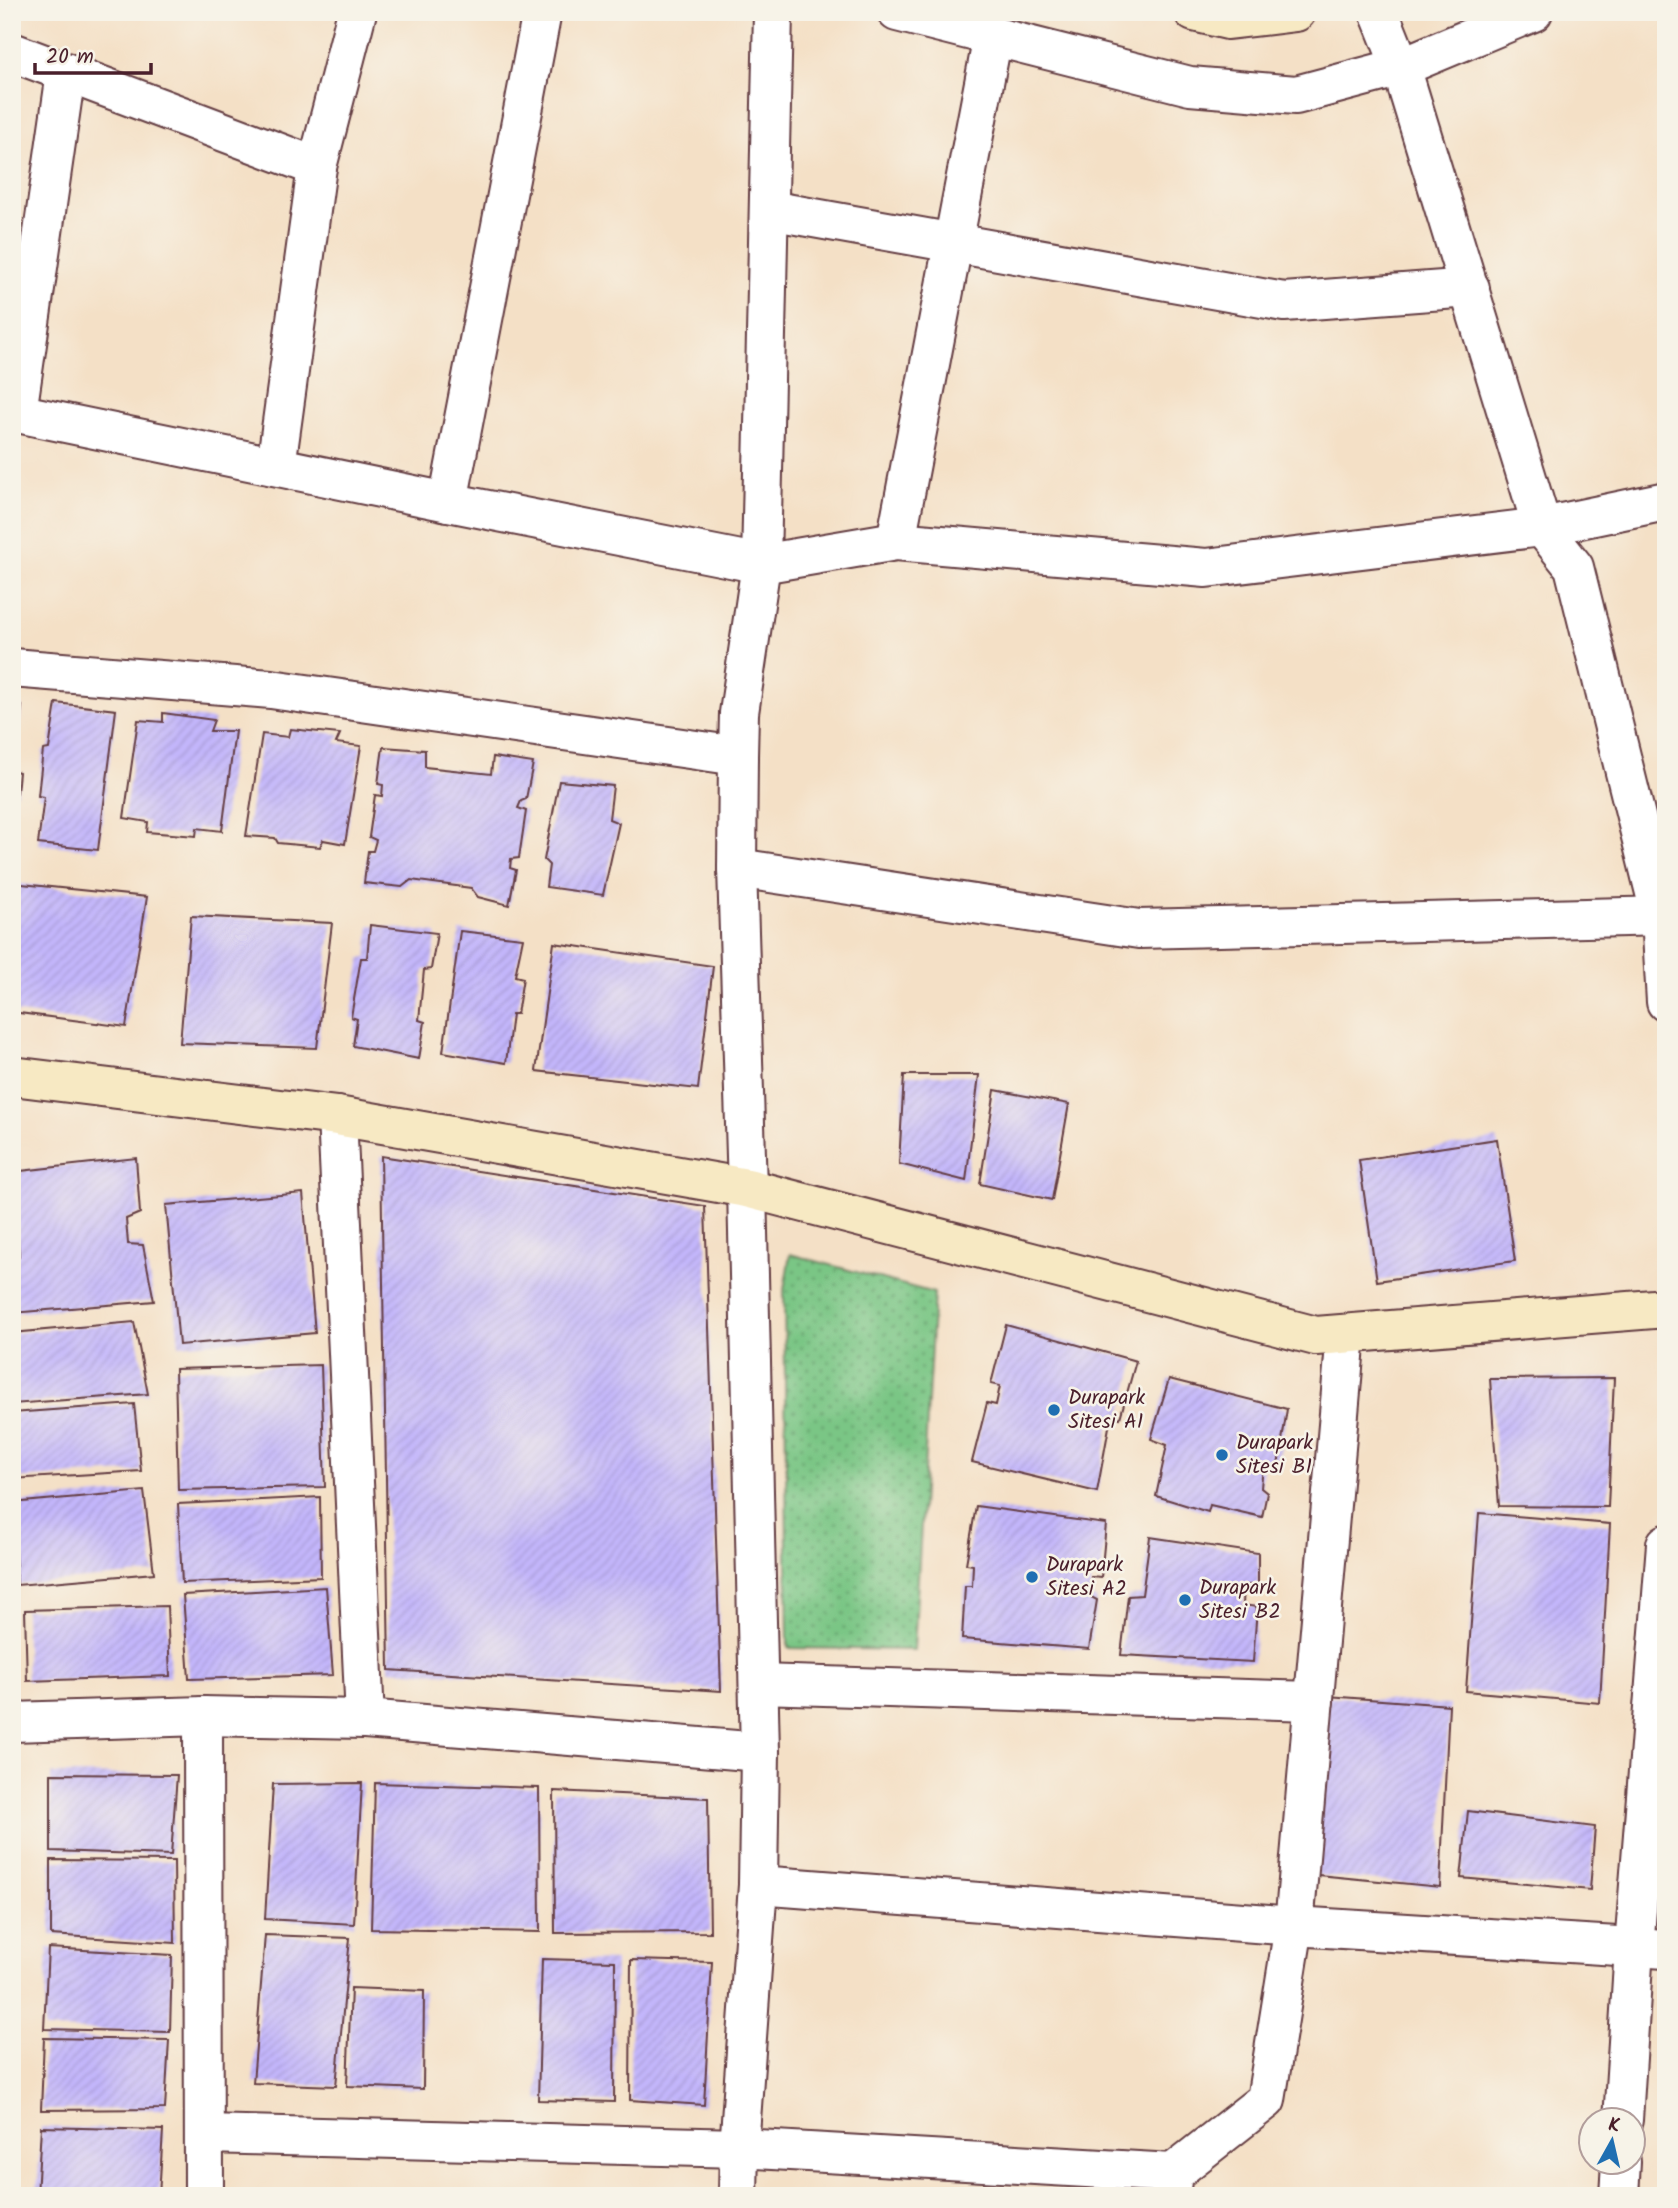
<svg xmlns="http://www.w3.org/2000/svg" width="1678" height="2208" font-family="Kalam,sans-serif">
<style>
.green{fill:url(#green-dots);stroke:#627258;stroke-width:2}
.building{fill:url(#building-hatch)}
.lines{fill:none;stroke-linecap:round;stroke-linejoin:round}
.street-casing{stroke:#643c42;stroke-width:42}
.secondary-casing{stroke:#643c42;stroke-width:42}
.street{stroke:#fff;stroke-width:38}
.secondary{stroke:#f7e9c3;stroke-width:38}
.poi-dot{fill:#1f6fb2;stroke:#f7f3e8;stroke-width:2.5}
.labels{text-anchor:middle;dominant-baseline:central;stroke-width:5;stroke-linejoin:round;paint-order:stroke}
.poi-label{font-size:21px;fill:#4a1f2b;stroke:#f7f3e8;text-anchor:start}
</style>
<defs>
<pattern id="green-dots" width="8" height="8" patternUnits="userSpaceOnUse" patternTransform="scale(1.75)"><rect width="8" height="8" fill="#7ac685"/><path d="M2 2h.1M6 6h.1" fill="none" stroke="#66a06d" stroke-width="1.8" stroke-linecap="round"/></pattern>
<pattern id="building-hatch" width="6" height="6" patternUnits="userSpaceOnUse" patternTransform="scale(1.75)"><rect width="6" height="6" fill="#c3b6fb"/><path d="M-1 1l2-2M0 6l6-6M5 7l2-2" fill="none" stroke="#a99cd7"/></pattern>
</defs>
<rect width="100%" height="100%" fill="#f7f3e8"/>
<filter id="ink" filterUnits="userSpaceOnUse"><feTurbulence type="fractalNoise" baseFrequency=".0143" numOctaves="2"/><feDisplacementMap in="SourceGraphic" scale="14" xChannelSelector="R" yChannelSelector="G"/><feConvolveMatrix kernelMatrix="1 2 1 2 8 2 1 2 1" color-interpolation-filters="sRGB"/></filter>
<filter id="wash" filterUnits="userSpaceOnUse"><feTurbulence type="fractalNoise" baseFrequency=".00686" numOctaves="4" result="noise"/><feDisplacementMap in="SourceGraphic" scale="28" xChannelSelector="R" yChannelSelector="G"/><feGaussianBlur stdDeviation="1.57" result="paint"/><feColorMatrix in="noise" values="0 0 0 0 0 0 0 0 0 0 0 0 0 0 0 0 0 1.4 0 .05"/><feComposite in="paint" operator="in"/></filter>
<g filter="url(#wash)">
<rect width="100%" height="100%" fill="#f4e0c6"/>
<path class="green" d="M790,1254L934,1293L914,1650L788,1648L784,1290Z"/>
<g id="blocks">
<g class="building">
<path d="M56,703L116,710L98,850L38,844L44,797L38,796L43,750L49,749Z"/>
<path d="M12,705L22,706L14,766H12Z"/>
<path d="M163,713L214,720L210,731H235L222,831L197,828L196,836L147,832L148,822L124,818L138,720L163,722Z"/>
<path d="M290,729L340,734L336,743L361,746L345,844L323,840L320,847L278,843L275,838L246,836L262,734L288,737Z"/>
<path d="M383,747L425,750V767L491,774L493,757L533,763L526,799L521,801L518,808L526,811L519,858L511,859L510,868L516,870L509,905L478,897L471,888L411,880L402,887L364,883L368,851H373L376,840L369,837L375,795L382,796L383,785L378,784Z"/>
<path d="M12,770L19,772L17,793L12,795Z"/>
<path d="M559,781L613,786L609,819L619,823L603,895L546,887L549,865L544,860Z"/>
<path d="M12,883L147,897L126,1027L12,1012Z"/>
<path d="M191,916L332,923L317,1048L180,1043Z"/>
<path d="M370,925L437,933L431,969L424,970L419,1020L425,1022L419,1059L353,1046L357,1019L351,1017L361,958H367Z"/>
<path d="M460,931L523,938L515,976L523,978L517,1014H512L506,1063L443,1052Z"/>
<path d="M554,943L713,966L698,1089L536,1071Z"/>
<path d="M904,1075H979L966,1181L899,1164Z"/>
<path d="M995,1090L1069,1104L1052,1200L980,1184Z"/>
<path d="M1497,1139L1515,1261L1377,1281L1359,1160Z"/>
<path d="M381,1156L705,1206L721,1691L389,1670Z"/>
<path d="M136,1158L140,1213L126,1219L128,1244L143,1245L154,1301L12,1313V1257L19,1256L17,1226H12V1172Z"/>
<path d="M303,1193L315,1333L179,1345L166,1205Z"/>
<path d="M134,1322L148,1394L12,1404V1333Z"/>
<path d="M1006,1325L1136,1361L1120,1418L1111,1416L1097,1492L972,1462L987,1403L996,1405L1000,1386L991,1384Z"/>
<path d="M321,1365L325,1487L178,1490L175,1369Z"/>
<path d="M1614,1378L1608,1507L1499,1506L1490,1379Z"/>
<path d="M1169,1379L1287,1409L1278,1466L1263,1465L1261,1488L1267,1493L1262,1517L1210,1505L1208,1512L1156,1496L1167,1445L1151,1439Z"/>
<path d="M134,1404L141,1471L12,1479V1413Z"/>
<path d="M144,1491L154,1573L17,1585L12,1503Z"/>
<path d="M320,1497L321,1577L182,1583L178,1504Z"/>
<path d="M976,1506L1106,1524L1101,1578L1091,1577V1597L1097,1600L1089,1649L962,1639L965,1586H972L973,1565L966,1564Z"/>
<path d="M1479,1513L1610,1524L1600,1703L1466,1691Z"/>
<path d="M1150,1537L1258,1553V1585H1244L1243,1605L1257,1607L1253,1662L1121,1655L1128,1596L1142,1595Z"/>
<path d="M326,1587L333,1675L189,1679L183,1595Z"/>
<path d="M167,1606L170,1676L27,1681L25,1610Z"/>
<path d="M1327,1696L1449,1705L1440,1887L1308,1874Z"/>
<path d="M51,1774L177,1775L171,1855L51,1851Z"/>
<path d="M362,1783L354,1924L265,1919L273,1784Z"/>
<path d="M375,1783L539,1788L540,1932L371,1929Z"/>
<path d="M554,1791L708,1798L710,1932L555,1933Z"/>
<path d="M1468,1811L1595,1827L1590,1890L1461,1878Z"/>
<path d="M51,1860L174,1861L175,1943L51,1935Z"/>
<path d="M265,1935L350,1938L336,2086L253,2083Z"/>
<path d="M48,1948L172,1955L170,2032L44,2029Z"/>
<path d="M542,1959L615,1961L614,2102L538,2100Z"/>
<path d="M631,1960L712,1962L704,2105L630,2100Z"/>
<path d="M351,1988L424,1991L423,2089L347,2086Z"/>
<path d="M44,2038L169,2040L165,2109L41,2110Z"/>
<path d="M41,2127L163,2130L159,2196H37Z"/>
</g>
</g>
</g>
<g filter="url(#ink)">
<use href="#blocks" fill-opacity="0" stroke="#643c42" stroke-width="2"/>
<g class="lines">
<defs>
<g id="street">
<path d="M897,12L1190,86L1296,95L1401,67L1533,12"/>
<path d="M1379,12L1401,67L1542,527L1574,567L1661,917L1666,1002"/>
<path d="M12,52L317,167"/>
<path d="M769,210L1284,302L1470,288"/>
<path d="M12,412L448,502L761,564L896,541L1206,568L1542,527L1666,501"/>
<path d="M17,413L66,73"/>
<path d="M276,466L317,167L357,12"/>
<path d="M448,502L542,12"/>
<path d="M896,541L993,36"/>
<path d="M12,668L271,689L738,756"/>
<path d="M737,868L1139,929L1666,916"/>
<path d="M337,1116L365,1719"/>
<path d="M759,1684L1314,1701"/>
<path d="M203,1716L204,2196"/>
<path d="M12,1722L203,1716L365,1719L760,1752"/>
<path d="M758,1885L1294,1926L1666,1949"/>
<path d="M1623,2120L1634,1948L1666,1544"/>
<path d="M205,2134L739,2148L1173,2173"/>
<path d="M738,2196L739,2148L758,1885L760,1752L747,1188L737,868L738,756L739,713L761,564L773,12"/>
<path d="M1170,2196L1173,2173L1266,2100L1294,1926L1346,1334"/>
<path d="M1619,2196L1621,2162"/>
</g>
<g id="secondary">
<path d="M1194,12L1228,20L1296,12"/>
<path d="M12,1076L337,1116L747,1188L1316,1336L1666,1308"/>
</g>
</defs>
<use href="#street" class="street-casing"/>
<use href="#secondary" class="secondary-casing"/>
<use href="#street" class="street"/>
<use href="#secondary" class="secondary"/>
</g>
</g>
<g class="poi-dot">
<circle cx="1054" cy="1410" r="7"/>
<circle cx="1222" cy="1455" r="7"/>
<circle cx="1032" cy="1577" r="7"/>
<circle cx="1185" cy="1600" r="7"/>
</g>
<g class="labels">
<g class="poi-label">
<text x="1068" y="1398">Durapark<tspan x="1068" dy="24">Sitesi A1</tspan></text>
<text x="1236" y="1443">Durapark<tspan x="1236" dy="24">Sitesi B1</tspan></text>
<text x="1046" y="1565">Durapark<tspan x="1046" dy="24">Sitesi A2</tspan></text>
<text x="1199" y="1588">Durapark<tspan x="1199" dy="24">Sitesi B2</tspan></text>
</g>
</g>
<rect width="1678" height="2208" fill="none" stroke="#f7f3e8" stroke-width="42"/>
<g transform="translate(1612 2141) rotate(8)"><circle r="33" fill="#f7f3e8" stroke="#b29e9c" stroke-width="2"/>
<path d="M0-5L12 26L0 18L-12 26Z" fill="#1f6fb2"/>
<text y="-10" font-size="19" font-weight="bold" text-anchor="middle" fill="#4a1f2b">K</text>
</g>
<path d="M35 63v10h116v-10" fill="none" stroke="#4a1f2b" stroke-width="3.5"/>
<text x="46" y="63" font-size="21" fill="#4a1f2b" stroke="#f7f3e8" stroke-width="5" paint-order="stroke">20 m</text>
</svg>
